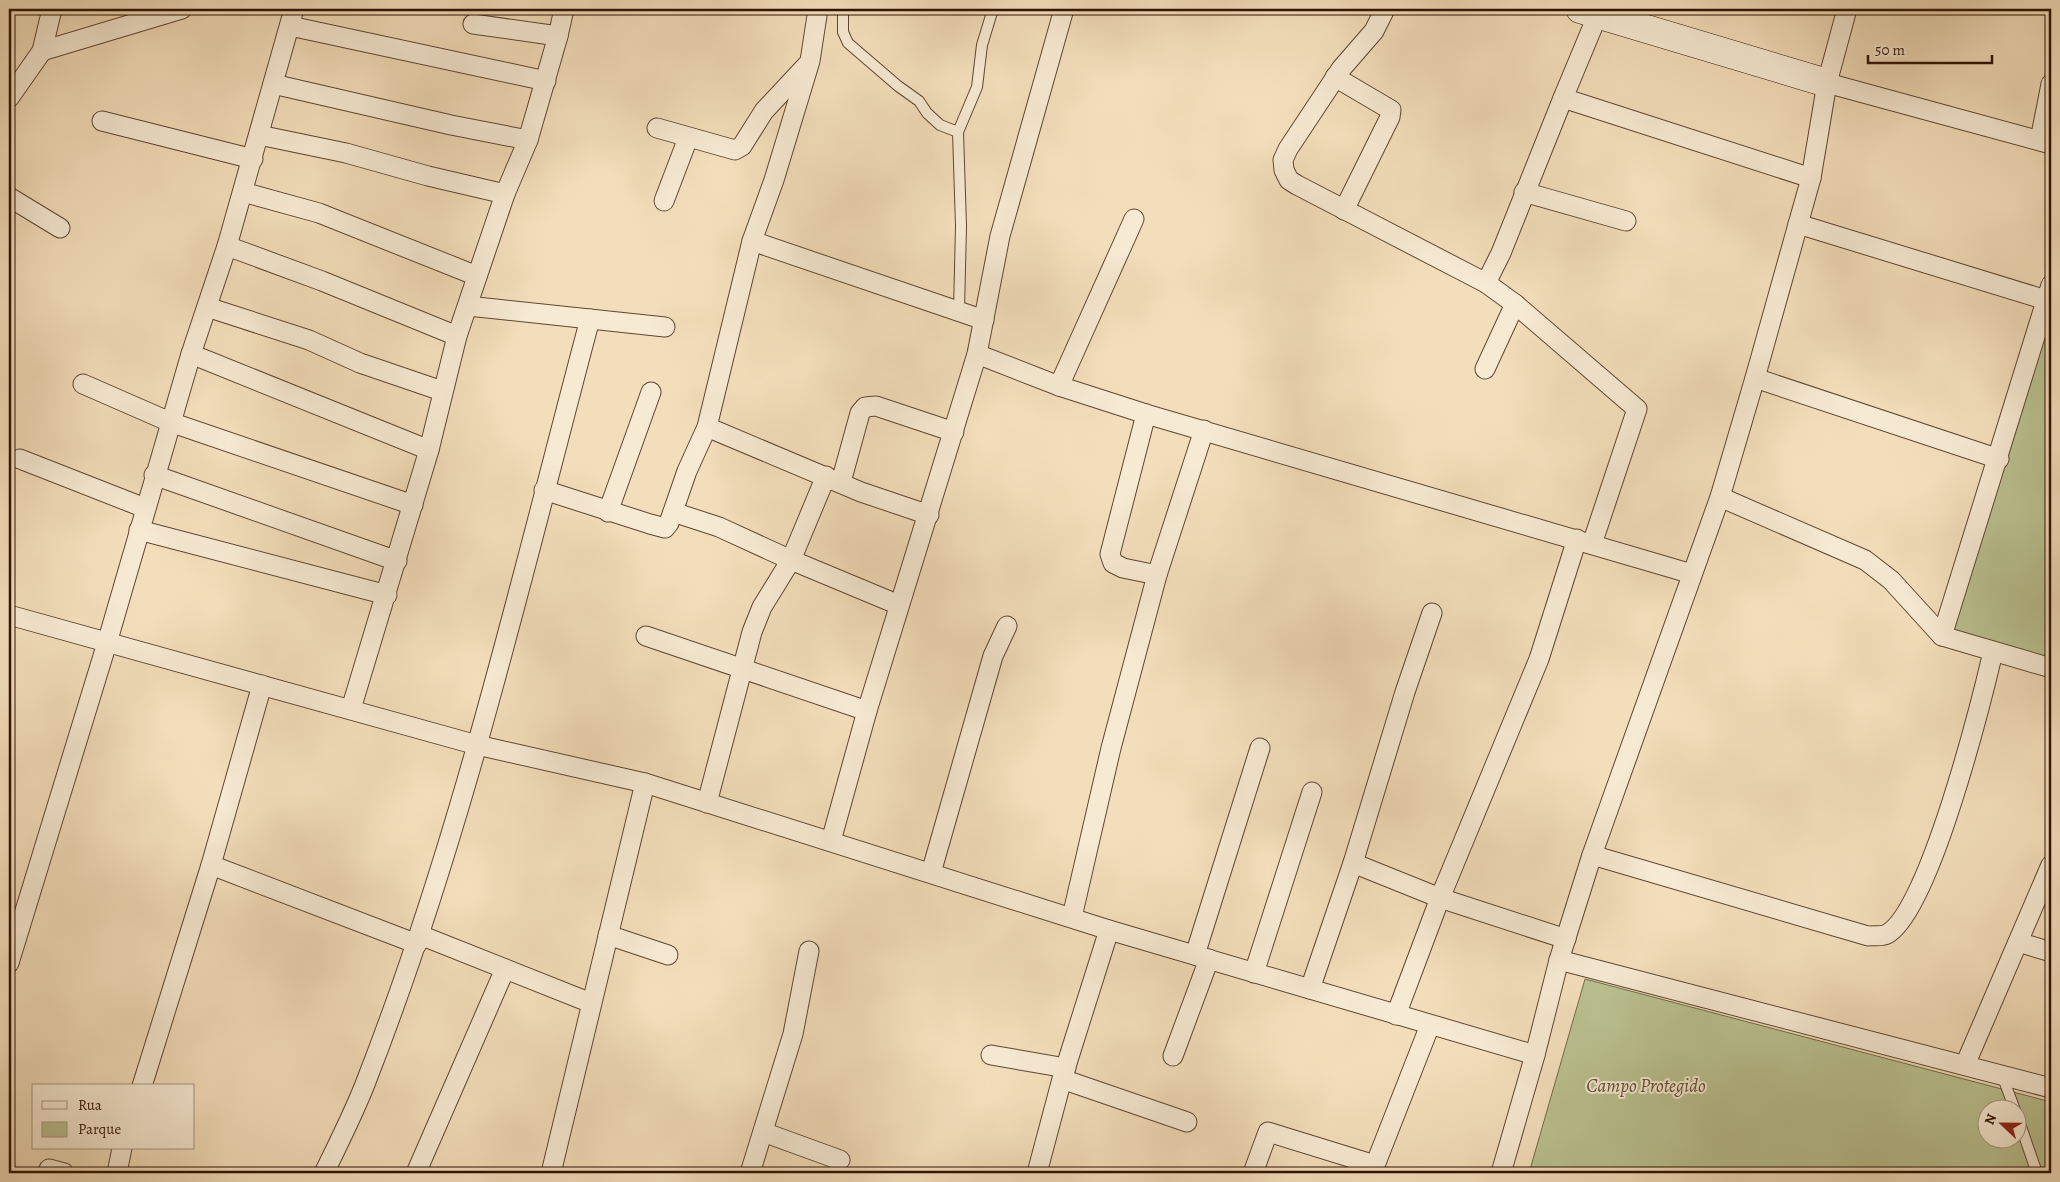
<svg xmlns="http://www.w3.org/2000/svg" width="2060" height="1182" font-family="Alegreya,serif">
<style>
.green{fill:#bac191;stroke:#746a4b;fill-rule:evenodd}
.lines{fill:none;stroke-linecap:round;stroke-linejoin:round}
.lane-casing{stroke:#5f4632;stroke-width:12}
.street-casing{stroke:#5f4632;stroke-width:21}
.secondary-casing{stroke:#2e1305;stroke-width:29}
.lane{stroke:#f7ead3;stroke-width:10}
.street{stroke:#f7ead3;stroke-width:19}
.secondary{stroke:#f7ead3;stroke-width:28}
.labels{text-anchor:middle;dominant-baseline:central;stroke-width:4;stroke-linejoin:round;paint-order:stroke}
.park-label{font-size:19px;font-style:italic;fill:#5f5036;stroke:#f7ead3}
</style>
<rect width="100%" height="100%" fill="#f3debb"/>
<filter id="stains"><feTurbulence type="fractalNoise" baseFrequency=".004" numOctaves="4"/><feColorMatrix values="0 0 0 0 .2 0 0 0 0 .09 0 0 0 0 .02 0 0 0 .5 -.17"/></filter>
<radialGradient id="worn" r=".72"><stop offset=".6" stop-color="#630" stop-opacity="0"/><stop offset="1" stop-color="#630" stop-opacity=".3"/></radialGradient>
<g class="green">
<path d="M2051,268V660L1941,629Z"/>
<path d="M1585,979L2051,1102V1173H1529ZM1988,1110H2018V1140H1988Z"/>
</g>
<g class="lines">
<defs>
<g id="lane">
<path d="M843,9V32L848,43L898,86L919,101L927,113L940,125L958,132L961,226L959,311"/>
<path d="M958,132L977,87L982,45L993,9"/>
<path d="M2002,1075L2015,1110"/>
<path d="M2018,1118L2037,1173"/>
</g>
<g id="street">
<path d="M1385,9L1374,31L1341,69L1288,149L1283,160L1284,170L1289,180L1297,185L1486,283L1515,304L1637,409L1592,544"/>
<path d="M1598,14L1563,98L1811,178"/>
<path d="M473,24L558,36"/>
<path d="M290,26L546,81"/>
<path d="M42,51L182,9"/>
<path d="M1335,77L1391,110L1390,117L1344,210"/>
<path d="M1827,83L2051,144"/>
<path d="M273,84L451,125L528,140"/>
<path d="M9,98L42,51L52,9"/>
<path d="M102,121L253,159"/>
<path d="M657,128L735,150L742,146L764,111L807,65"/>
<path d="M259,135L346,153L428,176L505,194"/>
<path d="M2040,140L2051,84"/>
<path d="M243,192L319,213L477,276"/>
<path d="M1524,192L1626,221"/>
<path d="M9,197L60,228"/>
<path d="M664,201L688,138"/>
<path d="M1798,224L2046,300"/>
<path d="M752,241L984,320"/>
<path d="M227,246L322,281L457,336"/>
<path d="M1486,283L1501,253L1563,98"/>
<path d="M468,306L665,327"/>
<path d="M207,307L309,340L360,363L442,391"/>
<path d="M191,354L429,450"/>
<path d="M977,354L1059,386L1146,414L1692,574"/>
<path d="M1485,369L1515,304"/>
<path d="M1755,378L1999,459"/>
<path d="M83,384L170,422L413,505"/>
<path d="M1059,386L1134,219"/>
<path d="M1146,414L1110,554L1113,563L1123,568L1157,575"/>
<path d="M707,427L861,492L929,515"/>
<path d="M20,459L145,508"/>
<path d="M154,475L397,561"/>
<path d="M841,482L860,413L865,407L876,406L954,432"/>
<path d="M544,490L650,524L665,528L669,523L687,471L707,427L752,241L774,180L810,61L818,9"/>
<path d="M1720,497L1865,560L1891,580L1942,636L2051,668"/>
<path d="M608,512L651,392"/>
<path d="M673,512L719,527L791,560L899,605"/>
<path d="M139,530L387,595"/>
<path d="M9,615L477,745L645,783L1109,930L1535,1055"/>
<path d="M646,636L867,711"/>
<path d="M1942,636L2051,285"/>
<path d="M351,709L429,450L457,336L505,194L528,140L558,36L564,9"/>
<path d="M707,803L752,632L762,607L791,560L826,476"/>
<path d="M831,841L867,711L977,354L1000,236L1064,9"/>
<path d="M1592,855L1868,936C1873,935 1882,937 1887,934C1929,912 1981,703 1993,652"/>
<path d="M1353,863L1440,898L1566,939"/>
<path d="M211,865L417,944"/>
<path d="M931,873L993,656L1007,626"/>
<path d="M1072,917L1111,748L1157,575L1204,430"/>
<path d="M420,935L591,1003"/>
<path d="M608,935L668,955"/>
<path d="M2018,942L2051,952"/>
<path d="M1195,955L1260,748"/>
<path d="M1559,960L2051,1088"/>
<path d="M9,963L107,643L191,354L227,246L294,9"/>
<path d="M1254,973L1312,792"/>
<path d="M1310,989L1353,863L1405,692L1432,613"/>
<path d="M1396,1015L1440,898L1539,659L1577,539"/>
<path d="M991,1055L1066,1068"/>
<path d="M1173,1056L1209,959"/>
<path d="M1965,1065L2051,865"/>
<path d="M1062,1079L1187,1122"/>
<path d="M142,1086L211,865L262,685"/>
<path d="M763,1132L840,1160"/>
<path d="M49,1169L64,1173"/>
<path d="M117,1173L122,1148"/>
<path d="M324,1173C339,1142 355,1111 367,1079C463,833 522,574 590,319"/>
<path d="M416,1173L505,969"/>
<path d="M551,1173L645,783"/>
<path d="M750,1173L793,1034L809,951"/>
<path d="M1037,1173L1062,1079L1109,930"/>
<path d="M1253,1173L1268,1132L1375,1165"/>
<path d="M1372,1173L1430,1025"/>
<path d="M1501,1173L1535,1055L1559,960L1592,855L1720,497L1755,378L1811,178L1827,83L1847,9"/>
</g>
<path id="secondary" d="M1580,9L1827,83"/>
</defs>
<use href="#lane" class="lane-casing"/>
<use href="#street" class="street-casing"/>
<use href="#secondary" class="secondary-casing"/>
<use href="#lane" class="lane"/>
<use href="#street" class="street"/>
<use href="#secondary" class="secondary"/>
</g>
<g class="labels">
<g class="park-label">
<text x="1646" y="1086">Campo Protegido</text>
</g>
</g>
<rect width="2060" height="1182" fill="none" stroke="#f3debb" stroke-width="30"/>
<rect x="10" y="10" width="2040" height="1162" fill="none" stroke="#2e1305" stroke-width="2.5"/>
<rect x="15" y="15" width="2030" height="1152" fill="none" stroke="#2e1305"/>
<rect x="32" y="1084" width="162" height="65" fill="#f7ead3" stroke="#a79481"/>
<rect x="42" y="1101" width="25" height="8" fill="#f7ead3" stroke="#a79481"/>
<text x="78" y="1110" font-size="15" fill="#2e1305">Rua</text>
<rect x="42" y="1122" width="25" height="15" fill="#bac191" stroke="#a79481"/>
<text x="78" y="1134" font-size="15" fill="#2e1305">Parque</text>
<g transform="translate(2002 1124) rotate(292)"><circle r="24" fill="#f7ead3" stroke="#a79481"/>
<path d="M0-4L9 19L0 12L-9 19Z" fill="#8f2418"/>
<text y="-8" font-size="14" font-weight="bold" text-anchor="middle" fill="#2e1305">N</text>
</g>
<path d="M1868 55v8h124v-8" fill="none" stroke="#2e1305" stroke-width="2.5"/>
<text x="1875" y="55" font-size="15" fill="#2e1305" stroke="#f7ead3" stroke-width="4" paint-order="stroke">50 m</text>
<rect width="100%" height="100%" filter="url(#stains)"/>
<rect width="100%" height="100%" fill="url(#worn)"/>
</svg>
